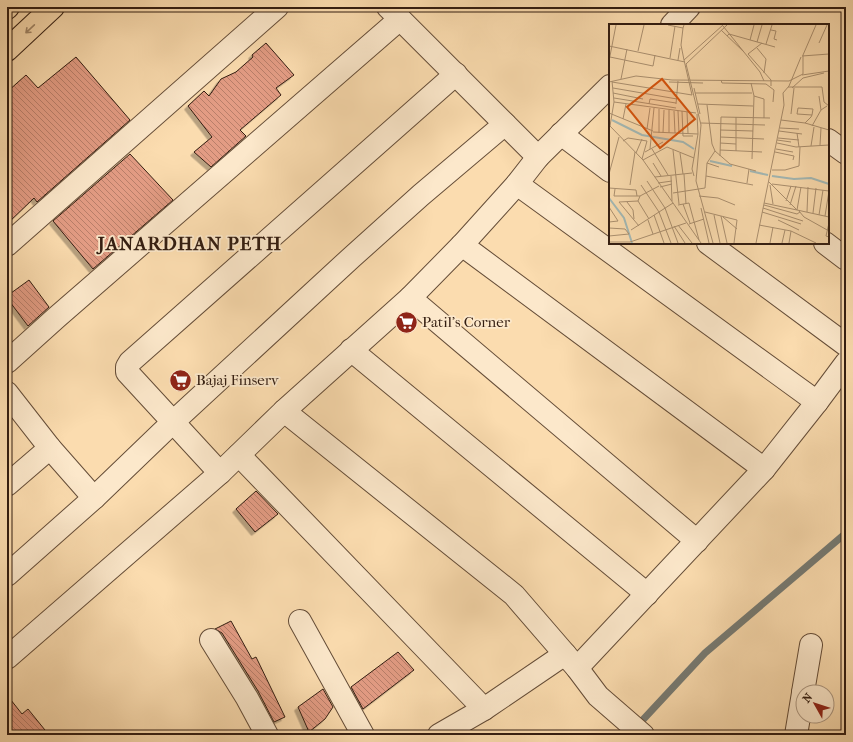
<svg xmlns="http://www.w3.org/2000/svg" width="853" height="742" font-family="'IM FELL French Canon',serif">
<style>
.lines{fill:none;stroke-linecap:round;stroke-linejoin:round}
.stream{stroke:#767b74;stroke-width:7}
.building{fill:url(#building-back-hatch);stroke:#331d11;filter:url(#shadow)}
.minor-casing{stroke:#654d38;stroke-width:24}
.major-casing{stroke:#331d11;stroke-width:24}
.minor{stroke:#fce8cb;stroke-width:22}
.major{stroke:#fbdcaf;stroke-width:22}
.oneway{stroke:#a18668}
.labels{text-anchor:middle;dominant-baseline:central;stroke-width:3.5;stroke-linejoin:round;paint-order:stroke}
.poi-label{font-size:15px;fill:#331d11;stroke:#fce8cb;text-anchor:start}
.district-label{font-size:19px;font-weight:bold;letter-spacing:1px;fill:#331d11;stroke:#fce8cb}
.inset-river{fill:none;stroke:#a3b9b6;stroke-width:2}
.inset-road{fill:none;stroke:#ab9070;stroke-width:1}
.view{fill:#d6530c;fill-opacity:0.15;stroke:#d6530c;stroke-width:2}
.inset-edge{fill:none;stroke:#331d11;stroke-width:2}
</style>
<defs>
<pattern id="building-back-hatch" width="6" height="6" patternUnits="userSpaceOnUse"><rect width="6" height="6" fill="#e39c84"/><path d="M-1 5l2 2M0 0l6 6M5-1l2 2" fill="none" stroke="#b97f6b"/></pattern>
<filter id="shadow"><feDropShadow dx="-3.5" dy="3.5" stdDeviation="0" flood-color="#0004"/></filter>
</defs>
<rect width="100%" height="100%" fill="#fbdcaf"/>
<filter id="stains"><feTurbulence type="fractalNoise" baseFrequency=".005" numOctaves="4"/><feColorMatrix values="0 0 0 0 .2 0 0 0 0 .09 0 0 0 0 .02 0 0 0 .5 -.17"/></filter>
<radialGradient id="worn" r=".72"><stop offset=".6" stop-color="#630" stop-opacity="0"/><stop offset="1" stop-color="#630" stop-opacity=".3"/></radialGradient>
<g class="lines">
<path class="stream" d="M625,735L639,724L705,653L846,533"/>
</g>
<g class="building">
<path d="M266,43L294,75L276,88L281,95L240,130L246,136L211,167L194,152L212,137L188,106L204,91L209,96L221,79L236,72L253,57L252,55Z"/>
<path d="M76,57L130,120L37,202L34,198L7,224V92L26,75L38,88Z"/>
<path d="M130,154L173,200L93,269L53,221Z"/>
<path d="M29,280L49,307L28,326L7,298V296Z"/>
<path d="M256,491L278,514L255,532L236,509Z"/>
<path d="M231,621L252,659L256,657L285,717L274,722L258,691L222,633L215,629Z"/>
<path d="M398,652L414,670L363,709L351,687Z"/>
<path d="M323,689L333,707L325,719L309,732L298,707Z"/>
<path d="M7,695L22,714L28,709L49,735H7Z"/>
</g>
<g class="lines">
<defs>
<g id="minor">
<path d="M388,7L538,157"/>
<path d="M672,25L689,7"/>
<path d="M561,134L610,171"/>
<path d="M828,140L846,153"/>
<path d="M517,184L817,402"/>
<path d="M708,243L846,345"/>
<path d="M825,243L846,259"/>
<path d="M7,245L277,7"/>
<path d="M462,245L764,469"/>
<path d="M410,298L697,541"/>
<path d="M351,350L647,594"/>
<path d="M7,362L57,317L400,19"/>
<path d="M7,393L50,448L94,498"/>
<path d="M284,411L514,595L577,668L598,696L643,735"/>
<path d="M239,455L484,709"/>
<path d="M220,473L127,372V367L130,362L456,74"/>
<path d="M7,485L50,448"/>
<path d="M7,575L94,498L173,422L352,257L421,195L505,124"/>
<path d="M300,621L363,735"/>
<path d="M211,640L247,698L267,735"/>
<path d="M7,658L220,473L284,411L410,298L462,245L517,184L538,157L610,86"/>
<path d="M577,668L764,469L817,402L846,363"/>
<path d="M803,692L811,645"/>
<path d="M439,735L484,709L565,654"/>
<path d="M796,735L803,693"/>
</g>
<g id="major">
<path d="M7,8L8,7"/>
<path d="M7,50L53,7"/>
</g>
</defs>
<use href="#minor" class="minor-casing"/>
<use href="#major" class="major-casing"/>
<use href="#minor" class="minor"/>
<use href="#major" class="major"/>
</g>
<defs><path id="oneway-shaft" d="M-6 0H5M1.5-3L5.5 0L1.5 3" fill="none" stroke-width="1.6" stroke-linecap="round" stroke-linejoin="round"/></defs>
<use class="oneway" href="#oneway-shaft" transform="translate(30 29) rotate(137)"/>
<defs>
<symbol id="supermarket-disc" viewBox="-11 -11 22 22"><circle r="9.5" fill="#8f2418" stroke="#fce8cb"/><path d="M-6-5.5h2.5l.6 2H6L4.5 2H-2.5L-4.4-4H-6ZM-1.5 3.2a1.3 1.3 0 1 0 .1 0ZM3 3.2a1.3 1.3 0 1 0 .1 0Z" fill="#fff"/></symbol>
</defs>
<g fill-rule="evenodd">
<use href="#supermarket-disc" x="394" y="310" width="25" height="25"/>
<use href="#supermarket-disc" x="168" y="368" width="25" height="25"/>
</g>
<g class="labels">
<g class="poi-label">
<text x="422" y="322">Patil's Corner</text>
<text x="196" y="380">Bajaj Finserv</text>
</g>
<g class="district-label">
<text x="190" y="244">JANARDHAN PETH</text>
</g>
</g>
<g transform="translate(609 24)">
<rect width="220" height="220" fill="#fbdcaf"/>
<path class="inset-river" d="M3,96L33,111L74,118L85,125M101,137L123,142M141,147L159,151M163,152L185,155L202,154L220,160M0,174L15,194L23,219"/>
<path class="inset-road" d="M59,1L74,4L75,1M114,2L151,48L155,57M74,4L72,21L75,36M112,6L135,28M162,6L167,7L165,15L168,16M118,12L120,10L166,23M141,16L145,1M148,18L153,1M153,19L139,30L162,56V62M210,19L218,1M157,20L163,1M0,22L76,38M148,24L157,35L155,49M29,27L35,1M193,32L220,30M1,33L44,42L46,31M61,34L66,2M69,36L71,24M0,37L7,1M193,51L220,47M12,55L18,25M112,56L113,59L157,60L165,66L164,78M3,57L5,78L1,102L34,136L92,219M0,58L27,52L63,56L180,57L194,50V31L207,1M3,58L83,71M60,58L94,59M142,59L145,72L143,135M179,63H213L215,78L220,82M4,64L68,75M85,64L91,90M183,64L194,54L215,49M4,69L34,75M86,69H143M83,71L75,36L114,1M145,72L155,75V94M210,72L212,86M5,74L67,84M5,78L87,89M40,80L41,75L67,79M67,80L69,57M89,80L144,82M98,81L103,120L106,127L121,140L147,147M60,86V109M65,87L66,109M69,87L70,109M73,87L74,112H84M78,88L79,109M0,89L44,107M182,90L185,64M14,95L17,80M172,96L196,99L220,106M92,99L156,101M196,99L202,93L203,91L204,85L189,84L188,90L203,91M203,102L212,86L218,82M171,104L190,105M38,105L41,84M111,106L144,107M170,107L193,110M44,108L89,110M50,109V85M54,109L55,86M188,109L190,123M111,113L155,115M169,114L190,116M168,116L182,118M14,117L19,114L38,117L33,135M111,119L127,120M168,119L187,123L220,121M211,121L212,104M202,122L205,103M41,125L45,84M43,125L59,151M167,125L184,128M64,126L70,180M111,126L153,128M127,127V93M36,128L54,118M166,128L185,132L184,136M27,129L33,115M71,129L74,150M111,132L112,93L161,94M34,136L58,123L85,134M44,139L52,152M98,139L110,143M163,146H176L190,142L191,123M0,150L10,113M75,150L77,180M62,152L63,177M85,152L83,145L89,110L88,90M97,152L144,161M46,153L83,149M38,157L56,184L69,219M160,158L188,186L220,193M49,159L63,157M138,159L140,145M163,160L220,167M21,161L26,128M32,161L50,188L62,219M161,161L164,180M51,163L63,160M0,164L27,166L28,172M6,165L5,172H31L50,162M64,169L96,164L98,139L106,127M90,172L109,174L126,181M29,177L40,195M177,177L182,162M10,178L30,202M10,178L29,177L31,172M18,178L24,186L25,195M155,179L188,186L192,163M74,180L81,199M69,181L80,179L90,216M155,181L188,190L191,188M181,181L187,162M0,183L9,197L0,198M92,184L100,219M154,184L194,197M190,187L195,193L220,207M96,188L128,196L125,219M153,188L192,200M198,188L199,163M204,189L207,164M45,191L55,219M105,191L111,219M210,191L214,166M112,192L118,219M216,192L220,167M114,193L128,205M39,196L44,210M169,196L190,206M220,199L217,212L220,213M80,200L95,195M69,201L83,219M150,201L182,207L207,219M65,202L76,219M0,204L16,205L20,210L0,212M22,206L64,179M0,218H21L77,199M104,219L87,157L92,101L77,40L118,1M147,219L175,81L174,69L180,62L192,33M161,219L164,203M173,219L176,206M180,219L182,207"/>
<path class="view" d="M53,55L86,95L51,124L18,83Z"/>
<rect width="220" height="220" class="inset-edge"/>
</g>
<rect width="853" height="742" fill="none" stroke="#fbdcaf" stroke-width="24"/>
<rect x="8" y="8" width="837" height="726" fill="none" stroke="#331d11" stroke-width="2"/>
<rect x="12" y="12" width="829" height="718" fill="none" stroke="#331d11"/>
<g transform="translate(815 704) rotate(309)"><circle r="19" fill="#fce8cb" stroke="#ac9781"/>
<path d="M0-3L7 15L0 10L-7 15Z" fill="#8f2418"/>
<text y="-6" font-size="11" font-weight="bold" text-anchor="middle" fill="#331d11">N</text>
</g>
<rect width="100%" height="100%" filter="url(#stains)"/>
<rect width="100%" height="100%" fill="url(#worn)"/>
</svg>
